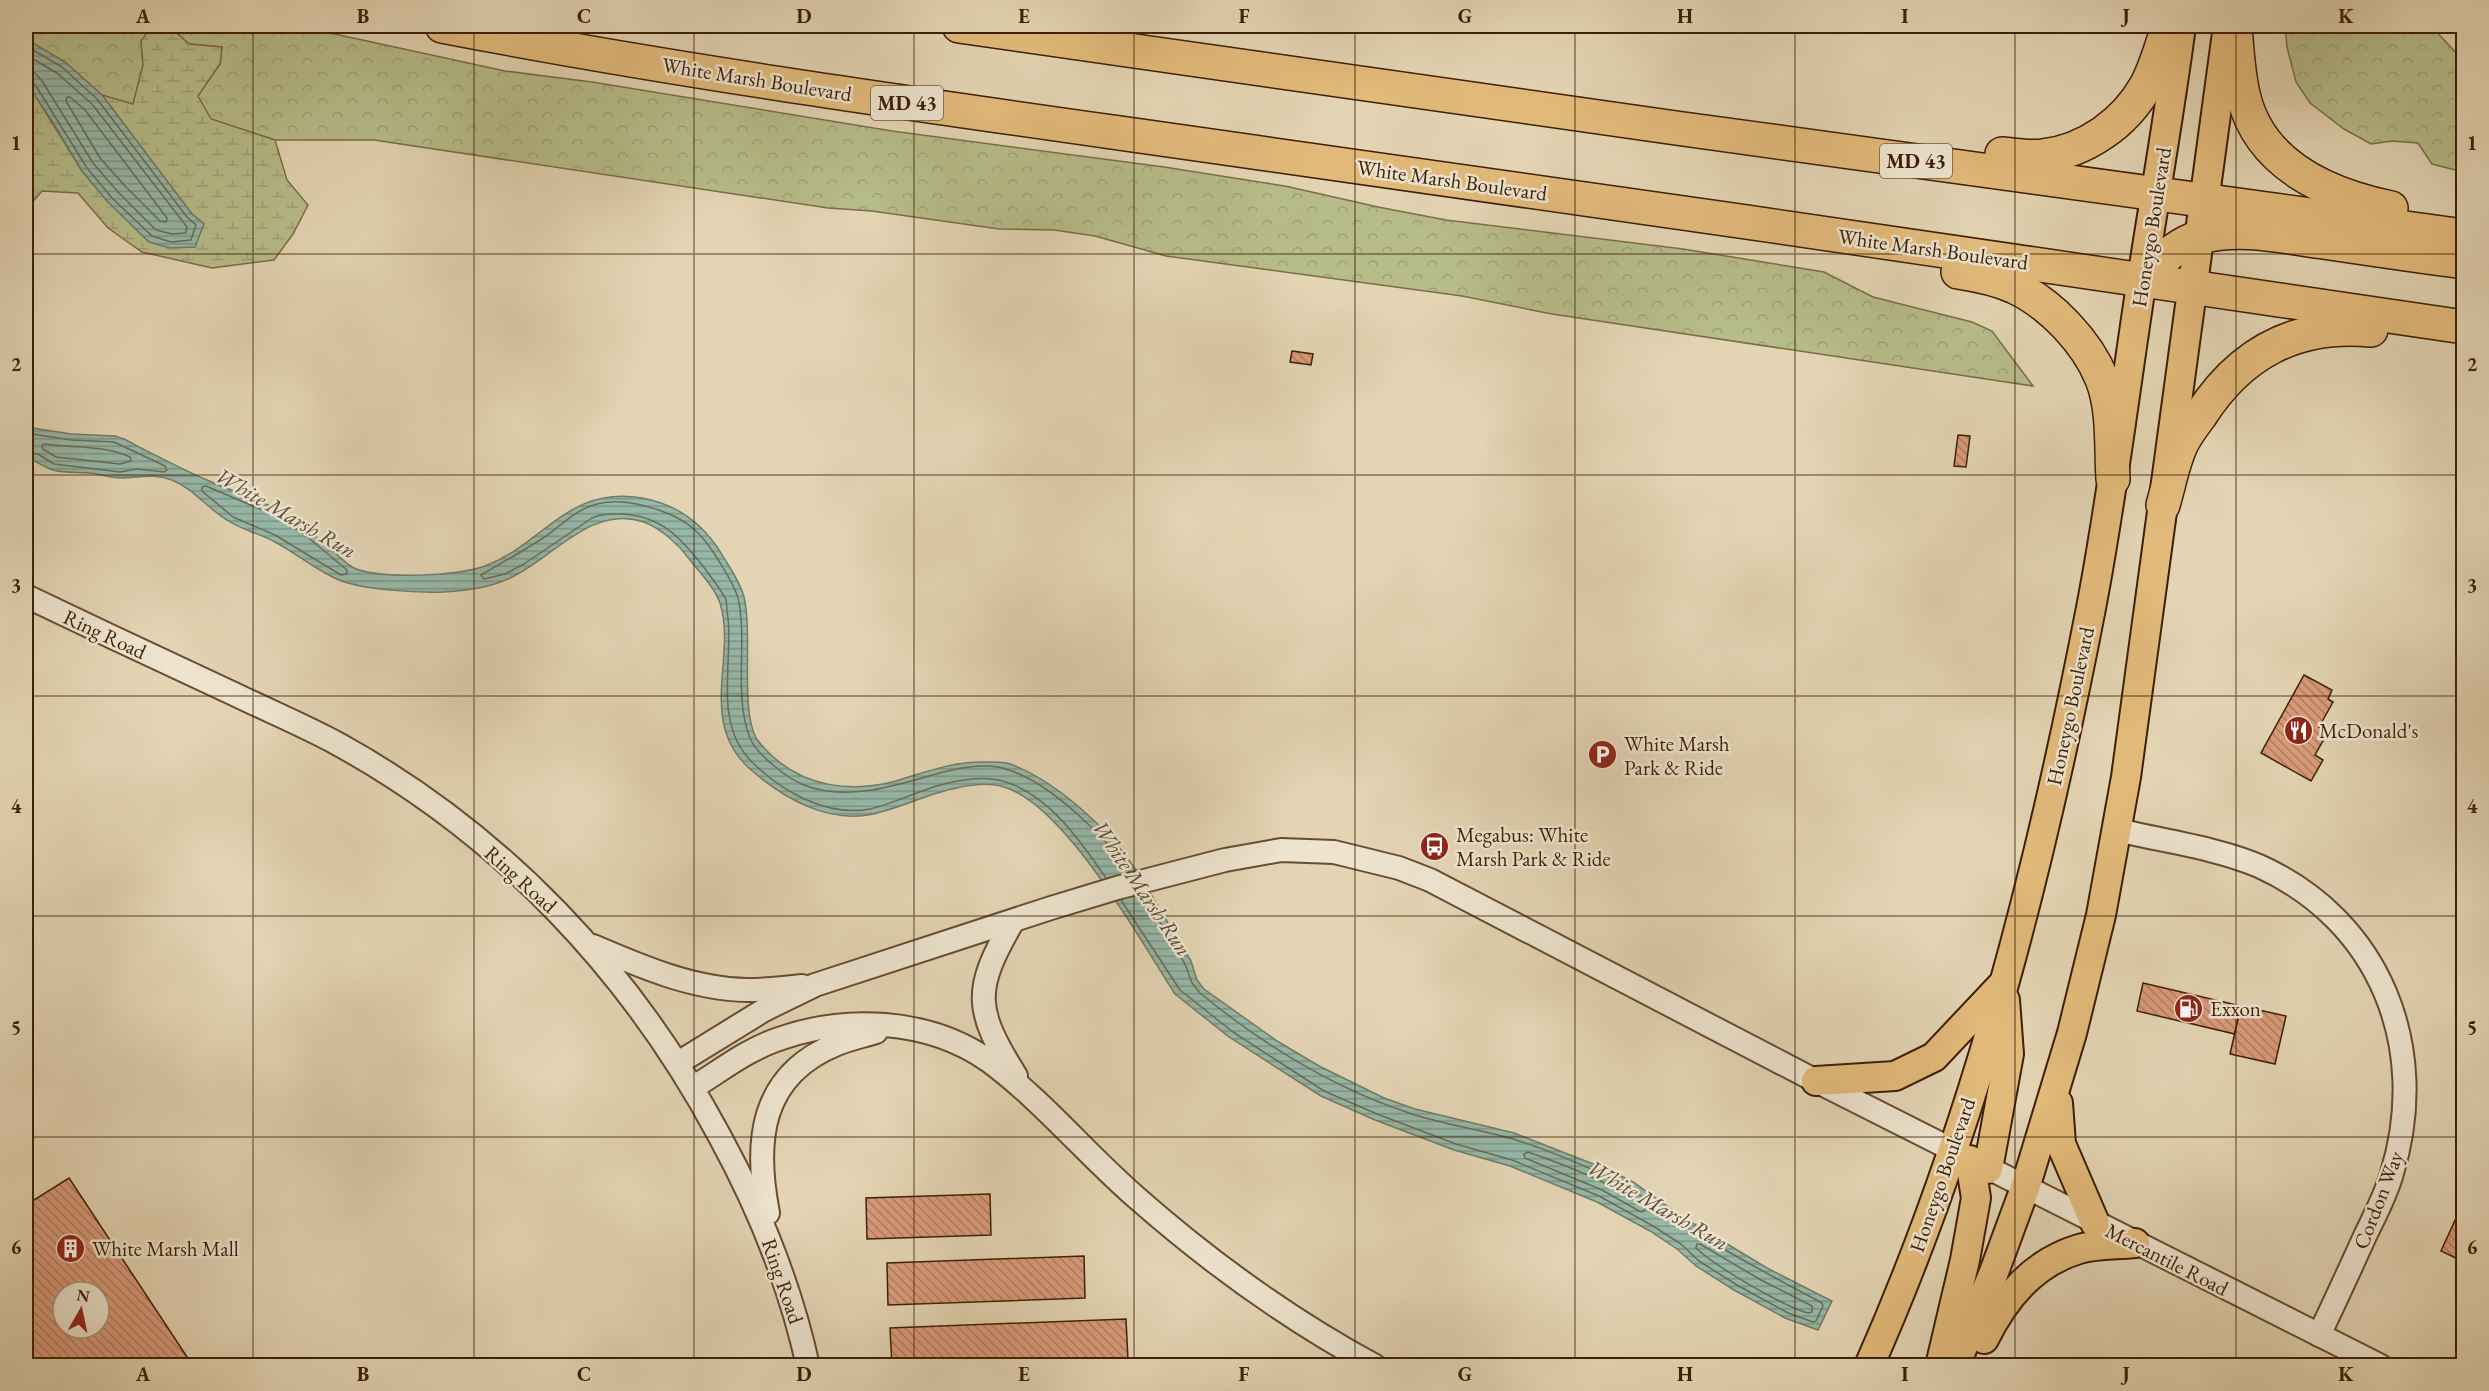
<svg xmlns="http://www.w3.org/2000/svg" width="2489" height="1391" font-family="'EB Garamond',serif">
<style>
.forest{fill:url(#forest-crowns);stroke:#7a6e48;stroke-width:1.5}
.wetland{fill:url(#wetland-marsh);stroke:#7a6e48;stroke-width:1.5}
.water{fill:url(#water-rules);stroke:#727b67;stroke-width:1.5}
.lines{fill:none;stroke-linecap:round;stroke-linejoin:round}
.shore{stroke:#6a6c56;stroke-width:1.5}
.building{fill:url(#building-back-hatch);stroke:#3d1f05;stroke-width:1.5;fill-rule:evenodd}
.minor-casing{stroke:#664c30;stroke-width:26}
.major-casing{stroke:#3d1f05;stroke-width:32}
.highway-casing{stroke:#3d1f05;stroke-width:36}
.minor{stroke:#ede3ce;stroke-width:22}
.major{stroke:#e2ba7a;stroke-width:28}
.highway{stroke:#e2ba7a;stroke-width:33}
.grid{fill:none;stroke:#3d1f05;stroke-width:1.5;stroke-opacity:0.55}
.labels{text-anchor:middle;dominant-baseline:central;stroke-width:5;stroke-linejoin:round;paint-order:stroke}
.shield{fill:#ede3ce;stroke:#725a41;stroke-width:1.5}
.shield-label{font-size:20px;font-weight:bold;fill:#3d1f05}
.street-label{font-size:21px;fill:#3d1f05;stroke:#ede3ce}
.poi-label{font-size:21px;fill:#3d1f05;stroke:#ede3ce;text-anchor:start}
.water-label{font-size:22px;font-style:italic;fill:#584d36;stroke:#ede3ce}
.neatline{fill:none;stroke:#3d1f05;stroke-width:2}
.grid-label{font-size:20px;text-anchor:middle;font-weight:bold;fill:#3d1f05}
</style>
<defs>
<pattern id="forest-crowns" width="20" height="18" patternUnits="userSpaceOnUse" patternTransform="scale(1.5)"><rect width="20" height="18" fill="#b6bc8a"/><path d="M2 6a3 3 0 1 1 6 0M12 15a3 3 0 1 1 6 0" fill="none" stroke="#9da176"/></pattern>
<pattern id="wetland-marsh" width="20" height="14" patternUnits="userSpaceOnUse" patternTransform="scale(1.5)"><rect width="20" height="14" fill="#b6bc8a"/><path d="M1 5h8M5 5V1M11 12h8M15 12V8" fill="none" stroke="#9da176"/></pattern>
<pattern id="water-rules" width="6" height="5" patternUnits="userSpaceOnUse" patternTransform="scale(1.5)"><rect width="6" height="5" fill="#96b8a8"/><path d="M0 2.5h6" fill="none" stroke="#7c9587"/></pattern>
<pattern id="building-back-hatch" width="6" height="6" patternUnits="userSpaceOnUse" patternTransform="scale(1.5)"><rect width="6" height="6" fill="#d99a79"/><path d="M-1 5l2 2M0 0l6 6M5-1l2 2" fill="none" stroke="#b17d61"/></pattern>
</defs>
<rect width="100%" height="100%" fill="#e3d4b3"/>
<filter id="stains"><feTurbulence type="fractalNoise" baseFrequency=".00333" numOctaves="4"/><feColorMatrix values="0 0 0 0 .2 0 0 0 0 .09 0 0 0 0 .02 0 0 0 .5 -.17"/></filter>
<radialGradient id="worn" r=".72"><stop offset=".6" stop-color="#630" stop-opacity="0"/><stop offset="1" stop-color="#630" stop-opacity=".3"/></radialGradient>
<g class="forest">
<path d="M26,26H298L505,71L592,82L892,131L1164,167L1285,186L1378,207L1446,220L1683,249L1824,272L1873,297L1972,322L1992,331L2033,386L1552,314L1462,296L1166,256L1095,236L1054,230L999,229L872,211L828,208L374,140H275L210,119L197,96L220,64L222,47L189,44L171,28L141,41L143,65L133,105L102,95L65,62L29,41L26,34Z"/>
<path d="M2285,26H2431L2463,60V172L2432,164L2418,143L2392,141L2371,144L2344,129L2310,103L2296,82L2287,47Z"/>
</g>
<path class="wetland" d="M151,27L171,28L189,44L222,47L220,64L198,96L211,119L275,140L287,180L308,205L293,234L274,260L212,268L142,252L108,228L78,193L42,191L30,205L26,207V88L31,89L82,171L108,202L204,224L191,213L102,95L133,104L143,65L141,41Z"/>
<g class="water">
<path d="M26,34L29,41L65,62L102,95L192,214L204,224L195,247L170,248L149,242L108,202L82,171L52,121L26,82Z"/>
<path d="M26,427L71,434L115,436L124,439C151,453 179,468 207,480C226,489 247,495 266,504C290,514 310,532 330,548C337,554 344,562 352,567C376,580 460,576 485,566C545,543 569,485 642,498C676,504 703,524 721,553C729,567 740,581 744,597C753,635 740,707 756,738C759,743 766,750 770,754C804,787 851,793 896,781C926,772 953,761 985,762C995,762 1005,761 1013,765C1058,783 1110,830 1136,870C1155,900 1172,931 1191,961L1197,980L1204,989L1277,1041L1319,1066L1384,1098L1415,1109L1514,1133L1611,1171L1633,1182L1684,1218L1767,1268L1832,1301L1818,1330L1785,1318L1734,1290L1696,1266L1677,1249L1650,1231L1597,1202L1510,1166L1454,1150L1375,1120L1321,1096L1229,1037L1175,994C1140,940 1065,805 1004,787C989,782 967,785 952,789C925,795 900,808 873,814C828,824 783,798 750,769C697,721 737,657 720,603C715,588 700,573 690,560C679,545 662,529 644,522C592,504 553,558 510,578C492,587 464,591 444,592C416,593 365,590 339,580C317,571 296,553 275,542C259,533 241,530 227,520C207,508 194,489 172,480C153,473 138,478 120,478C110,478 100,474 90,473C78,472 64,473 53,470C43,467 35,460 26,457Z"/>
</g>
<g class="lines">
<g class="shore">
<path d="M26,46L62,67L97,99L187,217L196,225L191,240L171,242L152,236L112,198L87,168L36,86L31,80L26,79"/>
<path d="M26,55L57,73L92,104L187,227L186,233L172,234L156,230L118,192L93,163L42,81L35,73L26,71"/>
<path d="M67,97H70L85,110L167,218L166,222L160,221L125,186L100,158L66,101Z"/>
<path d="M26,433L71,440L114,442L165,466L167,470L164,472L137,469L120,472L54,464L38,454L26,452"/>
<path d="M45,444C73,448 104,445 130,457L131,461L120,464L56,457L43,449L42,445Z"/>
<path d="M206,486L276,516L304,534L347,570V574L341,575L275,535L233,517L202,491V487Z"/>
<path d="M1106,878C1081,842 1050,796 1006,782C989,776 965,779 948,783C921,789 896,803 870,809C827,817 782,792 752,762C713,723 733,666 728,618C727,613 727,606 726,600C722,590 712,579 706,570C682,539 661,514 618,514C609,514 601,514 592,518L524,564L505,574L484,579L481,575C502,563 523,551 543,538C561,526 576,509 597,504C619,498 643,504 664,512C689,521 703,535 717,558C725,571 734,584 738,598C748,643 733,695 750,738C756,754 788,779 804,785C844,801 891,787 929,776C953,769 985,761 1009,770C1053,785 1103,835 1130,872"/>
<path d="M1121,900L1180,990L1233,1032L1324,1091L1377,1114L1456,1144L1512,1160L1599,1196L1653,1226L1681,1244L1699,1261L1737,1285L1788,1313L1813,1322L1816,1321L1823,1306L1822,1303C1775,1278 1728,1253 1683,1225C1657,1209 1635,1188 1606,1176C1576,1162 1545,1149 1513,1139C1480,1129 1445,1125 1412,1114C1335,1089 1262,1044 1200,993L1192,983L1185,964L1143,894"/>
<path d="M1528,1152C1568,1166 1610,1182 1644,1207L1645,1210L1641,1212L1602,1190L1525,1158L1524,1154Z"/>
<path d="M1697,1244H1700L1761,1280L1812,1306V1312L1808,1313C1781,1305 1716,1267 1696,1248Z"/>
</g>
</g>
<g class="building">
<path d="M1292,351L1313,354L1311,365L1290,362Z"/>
<path d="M1958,435L1970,436L1966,467L1954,466Z"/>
<path d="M2304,675L2332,690L2328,699L2333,702L2319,727L2328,732L2315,755L2323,760L2311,781L2261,753Z"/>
<path d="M2143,983L2241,1006L2235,1034L2137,1011Z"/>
<path d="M2241,1006L2286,1016L2275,1064L2230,1054Z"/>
<path d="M69,1178L193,1366H26V1205ZM63,1292H99V1328H63Z"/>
<path d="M990,1194L991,1235L867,1239L866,1198Z"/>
<path d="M2462,1205H2464V1262L2441,1251Z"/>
<path d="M1084,1256L1085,1298L888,1305L887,1263Z"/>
<path d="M1126,1319L1128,1360L1003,1366H892L890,1328Z"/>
</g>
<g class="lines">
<defs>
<g id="minor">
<path d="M26,596C95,629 165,662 234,694C269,711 305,726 338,744C503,835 631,971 719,1135C759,1208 790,1284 808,1366"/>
<path d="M2118,830C2163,841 2217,848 2259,866C2381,921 2430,1048 2392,1173C2386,1195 2375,1215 2365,1236C2350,1269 2335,1302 2319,1335"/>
<path d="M1013,921C973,990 974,1009 1016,1076"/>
<path d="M593,946C642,967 693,989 747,990C765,990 784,988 802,986"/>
<path d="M678,1063L764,1010L815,985L1051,908L1117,888L1225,860L1281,850L1334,852L1399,868L1430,880L1816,1081L2381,1366"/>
<path d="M694,1087C720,1071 747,1050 776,1040C844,1015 928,1018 989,1061C1043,1101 1087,1155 1138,1199C1211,1263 1290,1320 1375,1366"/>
<path d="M768,1213C754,1141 760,1075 837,1044C849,1039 863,1036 876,1032"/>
</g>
<g id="major">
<path d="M1816,1081L1895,1076L1934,1057L2000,987"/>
<path d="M2058,1103L2061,1144L2095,1223"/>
<path d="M1988,1169L2009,1054L2005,1000"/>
<path d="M1984,1339C2005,1297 2033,1263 2079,1249C2096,1244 2117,1245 2135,1243"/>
<path d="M1869,1366C1976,1125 2041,866 2091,608C2112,499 2125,389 2142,279C2155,195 2170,110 2181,26"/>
<path d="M1940,1366L1965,1260L1976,1198L1970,1160"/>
<path d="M1955,1366L1994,1272L2025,1188L2072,1033L2101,915L2126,777L2227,33"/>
</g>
<g id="highway">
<path d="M442,26C717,79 996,115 1274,155C1671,211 2067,267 2464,327"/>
<path d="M959,26L1676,128L2464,236"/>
<path d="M2235,26C2237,50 2238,75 2244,98C2261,166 2329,195 2391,208"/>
<path d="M2002,154C2015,155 2030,158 2043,156C2086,151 2125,123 2146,86C2156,67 2162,46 2168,26"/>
<path d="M1958,272C1978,275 1997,279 2015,287C2051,304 2087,342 2102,379C2114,409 2111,447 2113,479"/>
<path d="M2142,278C2160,262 2177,243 2201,237C2241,226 2284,237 2323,242C2370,249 2417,256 2464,262"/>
<path d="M2163,505C2169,485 2173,461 2182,443C2187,433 2194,424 2200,416C2240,353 2296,323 2371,330"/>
</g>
</defs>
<use href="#minor" class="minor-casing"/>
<use href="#major" class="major-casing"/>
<use href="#highway" class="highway-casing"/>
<use href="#minor" class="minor"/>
<use href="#major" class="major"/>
<use href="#highway" class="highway"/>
</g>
<path class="grid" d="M253,26V1366M474,26V1366M694,26V1366M914,26V1366M1134,26V1366M1355,26V1366M1575,26V1366M1795,26V1366M2015,26V1366M2236,26V1366M26,254H2464M26,475H2464M26,696H2464M26,916H2464M26,1137H2464"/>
<defs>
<symbol id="restaurant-disc" viewBox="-11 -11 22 22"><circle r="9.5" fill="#8f2418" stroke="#ede3ce"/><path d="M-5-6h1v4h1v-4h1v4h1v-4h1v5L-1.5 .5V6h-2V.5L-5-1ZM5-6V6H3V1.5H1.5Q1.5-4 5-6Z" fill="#fff"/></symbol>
<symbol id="parking-disc" viewBox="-11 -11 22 22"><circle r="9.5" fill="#8f2418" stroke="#ede3ce"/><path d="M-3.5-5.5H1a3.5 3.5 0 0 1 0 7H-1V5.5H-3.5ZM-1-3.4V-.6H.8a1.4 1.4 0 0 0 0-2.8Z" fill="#fff"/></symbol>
<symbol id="bus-disc" viewBox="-11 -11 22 22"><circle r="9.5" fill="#8f2418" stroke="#ede3ce"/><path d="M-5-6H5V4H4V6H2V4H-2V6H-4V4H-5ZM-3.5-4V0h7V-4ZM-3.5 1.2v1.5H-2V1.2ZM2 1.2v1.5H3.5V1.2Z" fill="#fff"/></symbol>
<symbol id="fuel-disc" viewBox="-11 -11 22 22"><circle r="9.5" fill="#8f2418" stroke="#ede3ce"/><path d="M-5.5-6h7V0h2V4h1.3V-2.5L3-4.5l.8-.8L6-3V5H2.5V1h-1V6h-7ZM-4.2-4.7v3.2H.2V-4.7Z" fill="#fff"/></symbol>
<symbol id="building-disc" viewBox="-11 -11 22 22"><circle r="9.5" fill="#8f2418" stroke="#ede3ce"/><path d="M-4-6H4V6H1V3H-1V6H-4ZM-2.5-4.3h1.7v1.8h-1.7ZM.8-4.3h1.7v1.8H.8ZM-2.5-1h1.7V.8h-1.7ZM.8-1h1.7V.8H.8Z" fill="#fff"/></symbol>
</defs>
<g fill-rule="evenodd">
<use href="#restaurant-disc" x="2282" y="714" width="33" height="33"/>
<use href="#parking-disc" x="1586" y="738" width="33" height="33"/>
<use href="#bus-disc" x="1418" y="830" width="33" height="33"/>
<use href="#fuel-disc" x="2172" y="992" width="33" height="33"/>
<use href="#building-disc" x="54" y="1232" width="33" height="33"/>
</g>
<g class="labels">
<g class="shield">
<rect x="871" y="86" width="72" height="34" rx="4.5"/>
<rect x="1880" y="144" width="72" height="34" rx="4.5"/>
</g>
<g class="shield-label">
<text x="907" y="103">MD 43</text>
<text x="1916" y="161">MD 43</text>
</g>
<g class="street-label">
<text transform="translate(757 79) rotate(9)">White Marsh Boulevard</text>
<text transform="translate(1452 180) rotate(8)">White Marsh Boulevard</text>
<text transform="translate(2151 227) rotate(-81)">Honeygo Boulevard</text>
<text transform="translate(1933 249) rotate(8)">White Marsh Boulevard</text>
<text transform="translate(105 634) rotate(25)">Ring Road</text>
<text transform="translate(2070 706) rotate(-78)">Honeygo Boulevard</text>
<text transform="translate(521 879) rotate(42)">Ring Road</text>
<text transform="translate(1942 1175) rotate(-71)">Honeygo Boulevard</text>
<text transform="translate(2378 1200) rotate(-69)">Cordon Way</text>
<text transform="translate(2167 1259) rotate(27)">Mercantile Road</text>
<text transform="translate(783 1281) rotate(71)">Ring Road</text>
</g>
<g class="poi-label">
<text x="2319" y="730">McDonald's</text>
<text x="1624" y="743">White Marsh<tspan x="1624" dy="24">Park &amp; Ride</tspan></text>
<text x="1456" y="834">Megabus: White<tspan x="1456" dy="24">Marsh Park &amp; Ride</tspan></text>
<text x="2210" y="1008">Exxon</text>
<text x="92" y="1248">White Marsh Mall</text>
</g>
<g class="water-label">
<text transform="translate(286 513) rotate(30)">White Marsh Run</text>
<text transform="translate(1142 888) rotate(56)">White Marsh Run</text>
<text transform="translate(1658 1205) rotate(30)">White Marsh Run</text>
</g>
</g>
<rect width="2489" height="1391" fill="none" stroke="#e3d4b3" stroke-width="66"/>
<g transform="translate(81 1310) rotate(9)"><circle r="28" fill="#ede3ce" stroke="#a7957e" stroke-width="1.5"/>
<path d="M0-4.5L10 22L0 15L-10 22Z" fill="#8f2418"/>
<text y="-9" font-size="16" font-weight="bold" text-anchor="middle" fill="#3d1f05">N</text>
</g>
<rect x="33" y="33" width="2423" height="1325" class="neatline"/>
<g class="grid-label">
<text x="143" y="23">A</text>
<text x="363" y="23">B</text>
<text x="584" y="23">C</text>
<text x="804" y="23">D</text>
<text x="1024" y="23">E</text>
<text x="1244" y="23">F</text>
<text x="1465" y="23">G</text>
<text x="1685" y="23">H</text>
<text x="1905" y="23">I</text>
<text x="2126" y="23">J</text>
<text x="2346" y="23">K</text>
<text x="16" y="150">1</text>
<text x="2472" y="150">1</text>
<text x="16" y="371">2</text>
<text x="2472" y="371">2</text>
<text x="16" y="592">3</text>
<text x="2472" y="592">3</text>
<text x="16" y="813">4</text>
<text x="2472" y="813">4</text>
<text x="16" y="1034">5</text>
<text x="2472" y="1034">5</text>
<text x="16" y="1254">6</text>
<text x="2472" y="1254">6</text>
<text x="143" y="1381">A</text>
<text x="363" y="1381">B</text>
<text x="584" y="1381">C</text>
<text x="804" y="1381">D</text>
<text x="1024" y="1381">E</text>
<text x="1244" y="1381">F</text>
<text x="1465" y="1381">G</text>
<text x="1685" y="1381">H</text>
<text x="1905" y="1381">I</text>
<text x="2126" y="1381">J</text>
<text x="2346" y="1381">K</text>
</g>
<rect width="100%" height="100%" filter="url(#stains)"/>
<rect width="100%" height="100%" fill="url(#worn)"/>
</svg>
